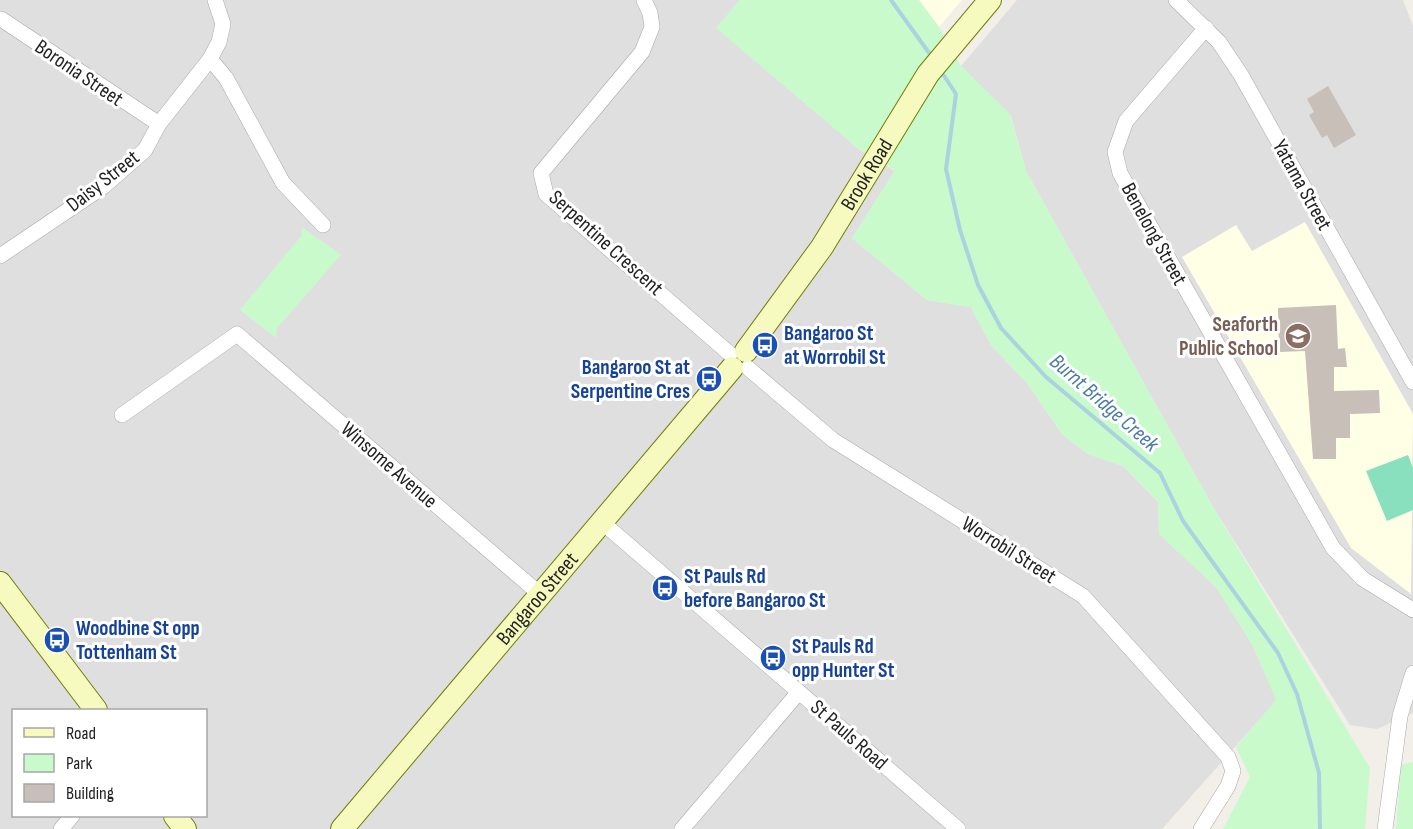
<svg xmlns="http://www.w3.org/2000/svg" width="1413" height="829" font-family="'Sofia Sans Condensed',sans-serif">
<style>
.residential{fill:#e0dfdf;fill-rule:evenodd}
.education{fill:#ffffe5}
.park{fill:#c8facc}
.pitch{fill:#88e0be}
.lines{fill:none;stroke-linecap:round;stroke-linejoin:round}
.stream{stroke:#aad3df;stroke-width:4}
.building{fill:#c7bfb8}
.street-casing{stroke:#a9a9a9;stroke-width:16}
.secondary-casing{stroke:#707d05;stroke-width:24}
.street{stroke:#fff;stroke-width:15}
.secondary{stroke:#f7fabf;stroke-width:22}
.labels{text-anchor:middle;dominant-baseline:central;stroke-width:6;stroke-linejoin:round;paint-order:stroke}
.street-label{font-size:21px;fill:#222;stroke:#fff}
.education-label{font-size:21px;font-weight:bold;fill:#785e54;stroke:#fff;text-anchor:end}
.transit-label{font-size:21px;font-weight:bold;fill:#164399;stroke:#fff;text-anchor:start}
.water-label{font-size:22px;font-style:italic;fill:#4a7aab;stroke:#fff}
</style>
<rect width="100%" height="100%" fill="#f2efe9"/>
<g class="residential">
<path d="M0,0H740L717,28L860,150L895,171L852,238L927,300L971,307L991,345L1027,383L1062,434L1088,454L1123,466L1158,502L1159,534L1216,587L1252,644L1277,700L1162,829H0ZM14,710H206V816H14Z"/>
<path d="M1017,0H1403L1413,26V713L1377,729L1350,725L1213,507L1107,317L1026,171L1011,116L961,66Z"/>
</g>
<g class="education">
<path d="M919,0H962L939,27Z"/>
<path d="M1305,222L1413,414L1411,594L1351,548L1182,257L1236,225L1252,251Z"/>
</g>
<g class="park">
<path d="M740,0H919L939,27L961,66L1010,114L1026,171L1213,507L1370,768L1365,829H1223L1250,777L1236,747L1276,700L1252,644L1216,587L1159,534L1158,501L1123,466L1088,454L1062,434L1027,383L991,345L971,307L927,300L852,238L895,170L860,150L716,28Z"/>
<path d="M302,227L341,255L277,328L276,338L240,310L301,236Z"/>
<path d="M1413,762V829H1396L1401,765Z"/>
</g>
<path class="pitch" d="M1408,455L1413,468V510L1387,521L1366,471Z"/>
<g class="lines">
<g class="stream">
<path d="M891,0L932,57"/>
<path d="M941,71L956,94L946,169L960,230L978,285L1001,328L1046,377L1160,473L1183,521L1278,653L1297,694L1319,773L1320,829"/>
</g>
</g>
<g class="building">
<path d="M1328,86L1356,135L1334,148L1327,135L1322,138L1309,115L1314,112L1307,99Z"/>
<path d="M1336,305L1338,349L1345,348L1347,367H1334V391L1379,390L1380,413L1350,414V438H1336V459H1313L1305,351L1279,352L1278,308Z"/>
</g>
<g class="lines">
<defs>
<g id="street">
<path d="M644,0L650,13L652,27L642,52L541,173L546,194L730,354"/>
<path d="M1176,0L1219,42L1241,75L1413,382"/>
<path d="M1,19L159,124"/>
<path d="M1206,28L1126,121L1115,152L1120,173L1333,548L1363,579L1413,610"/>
<path d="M210,59L226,78L283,183L323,225"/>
<path d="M0,256L104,186L145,150L159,124L210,59L219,42L223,24L215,0"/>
<path d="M748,368L833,440L1083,596L1228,757L1233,771L1228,786L1201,829"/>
<path d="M122,415L237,334L541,595"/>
<path d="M603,523L958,829"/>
<path d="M61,829L72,816"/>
<path d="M682,829L799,692"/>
<path d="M1385,829L1400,716L1413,673"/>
</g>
<g id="secondary">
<path id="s1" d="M746,351L822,247L928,74L990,0"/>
<path d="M0,583L96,710"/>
<path d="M175,816L185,829"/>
<path id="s2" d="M342,829L732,368"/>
</g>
</defs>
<use href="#street" class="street-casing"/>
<use href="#secondary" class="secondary-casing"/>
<use href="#street" class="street"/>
<use href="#secondary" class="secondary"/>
</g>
<defs>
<symbol id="school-disc" viewBox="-11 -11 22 22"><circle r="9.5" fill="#8d6e63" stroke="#fff"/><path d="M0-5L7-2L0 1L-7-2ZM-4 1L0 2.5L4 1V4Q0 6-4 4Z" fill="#fff"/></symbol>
<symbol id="bus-disc" viewBox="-11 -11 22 22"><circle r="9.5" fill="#1a4fb4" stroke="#fff"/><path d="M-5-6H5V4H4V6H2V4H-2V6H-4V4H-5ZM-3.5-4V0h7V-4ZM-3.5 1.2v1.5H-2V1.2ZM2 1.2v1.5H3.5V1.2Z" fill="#fff"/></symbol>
</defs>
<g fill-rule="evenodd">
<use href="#school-disc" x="1283" y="321" width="30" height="30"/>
<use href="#bus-disc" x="750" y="330" width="30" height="30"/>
<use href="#bus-disc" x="694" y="364" width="30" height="30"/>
<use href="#bus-disc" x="650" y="573" width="30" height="30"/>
<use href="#bus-disc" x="42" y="625" width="30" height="30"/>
<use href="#bus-disc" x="758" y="643" width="30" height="30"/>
</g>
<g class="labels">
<g class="street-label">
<text transform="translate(79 73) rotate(34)">Boronia Street</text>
<text stroke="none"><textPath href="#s1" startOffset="214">Brook Road</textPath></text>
<text transform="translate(103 181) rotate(-38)">Daisy Street</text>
<text transform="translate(1302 185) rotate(61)">Yatama Street</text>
<text transform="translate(1154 234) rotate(61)">Benelong Street</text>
<text transform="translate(606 243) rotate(42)">Serpentine Crescent</text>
<text transform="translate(389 465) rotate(41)">Winsome Avenue</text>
<text transform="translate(1009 550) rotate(32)">Worrobil Street</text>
<text stroke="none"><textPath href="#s2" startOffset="302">Bangaroo Street</textPath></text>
<text transform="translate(849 735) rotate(41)">St Pauls Road</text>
</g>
<g class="education-label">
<text x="1278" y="324">Seaforth<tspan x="1278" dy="24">Public School</tspan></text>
</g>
<g class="transit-label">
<text x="784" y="333">Bangaroo St<tspan x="784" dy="24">at Worrobil St</tspan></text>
<text x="690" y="367" text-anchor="end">Bangaroo St at<tspan x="690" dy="24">Serpentine Cres</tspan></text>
<text x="684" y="576">St Pauls Rd<tspan x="684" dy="24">before Bangaroo St</tspan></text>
<text x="76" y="628">Woodbine St opp<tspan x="76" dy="24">Tottenham St</tspan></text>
<text x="792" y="646">St Pauls Rd<tspan x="792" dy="24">opp Hunter St</tspan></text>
</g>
<g class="water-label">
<text transform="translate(1104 403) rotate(41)">Burnt Bridge Creek</text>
</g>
</g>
<rect x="12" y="709" width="195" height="108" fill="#ffffff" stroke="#a7a7a7" stroke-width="1.5"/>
<rect x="24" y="728" width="30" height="9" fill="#f7fabf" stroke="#a7a7a7" stroke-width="1.5"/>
<text x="66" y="739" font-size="18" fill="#222222">Road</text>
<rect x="24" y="754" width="30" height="18" fill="#c8facc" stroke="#a7a7a7" stroke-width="1.5"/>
<text x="66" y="769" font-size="18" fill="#222222">Park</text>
<rect x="24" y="784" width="30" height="18" fill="#c7bfb8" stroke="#a7a7a7" stroke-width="1.5"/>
<text x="66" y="799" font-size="18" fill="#222222">Building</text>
</svg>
